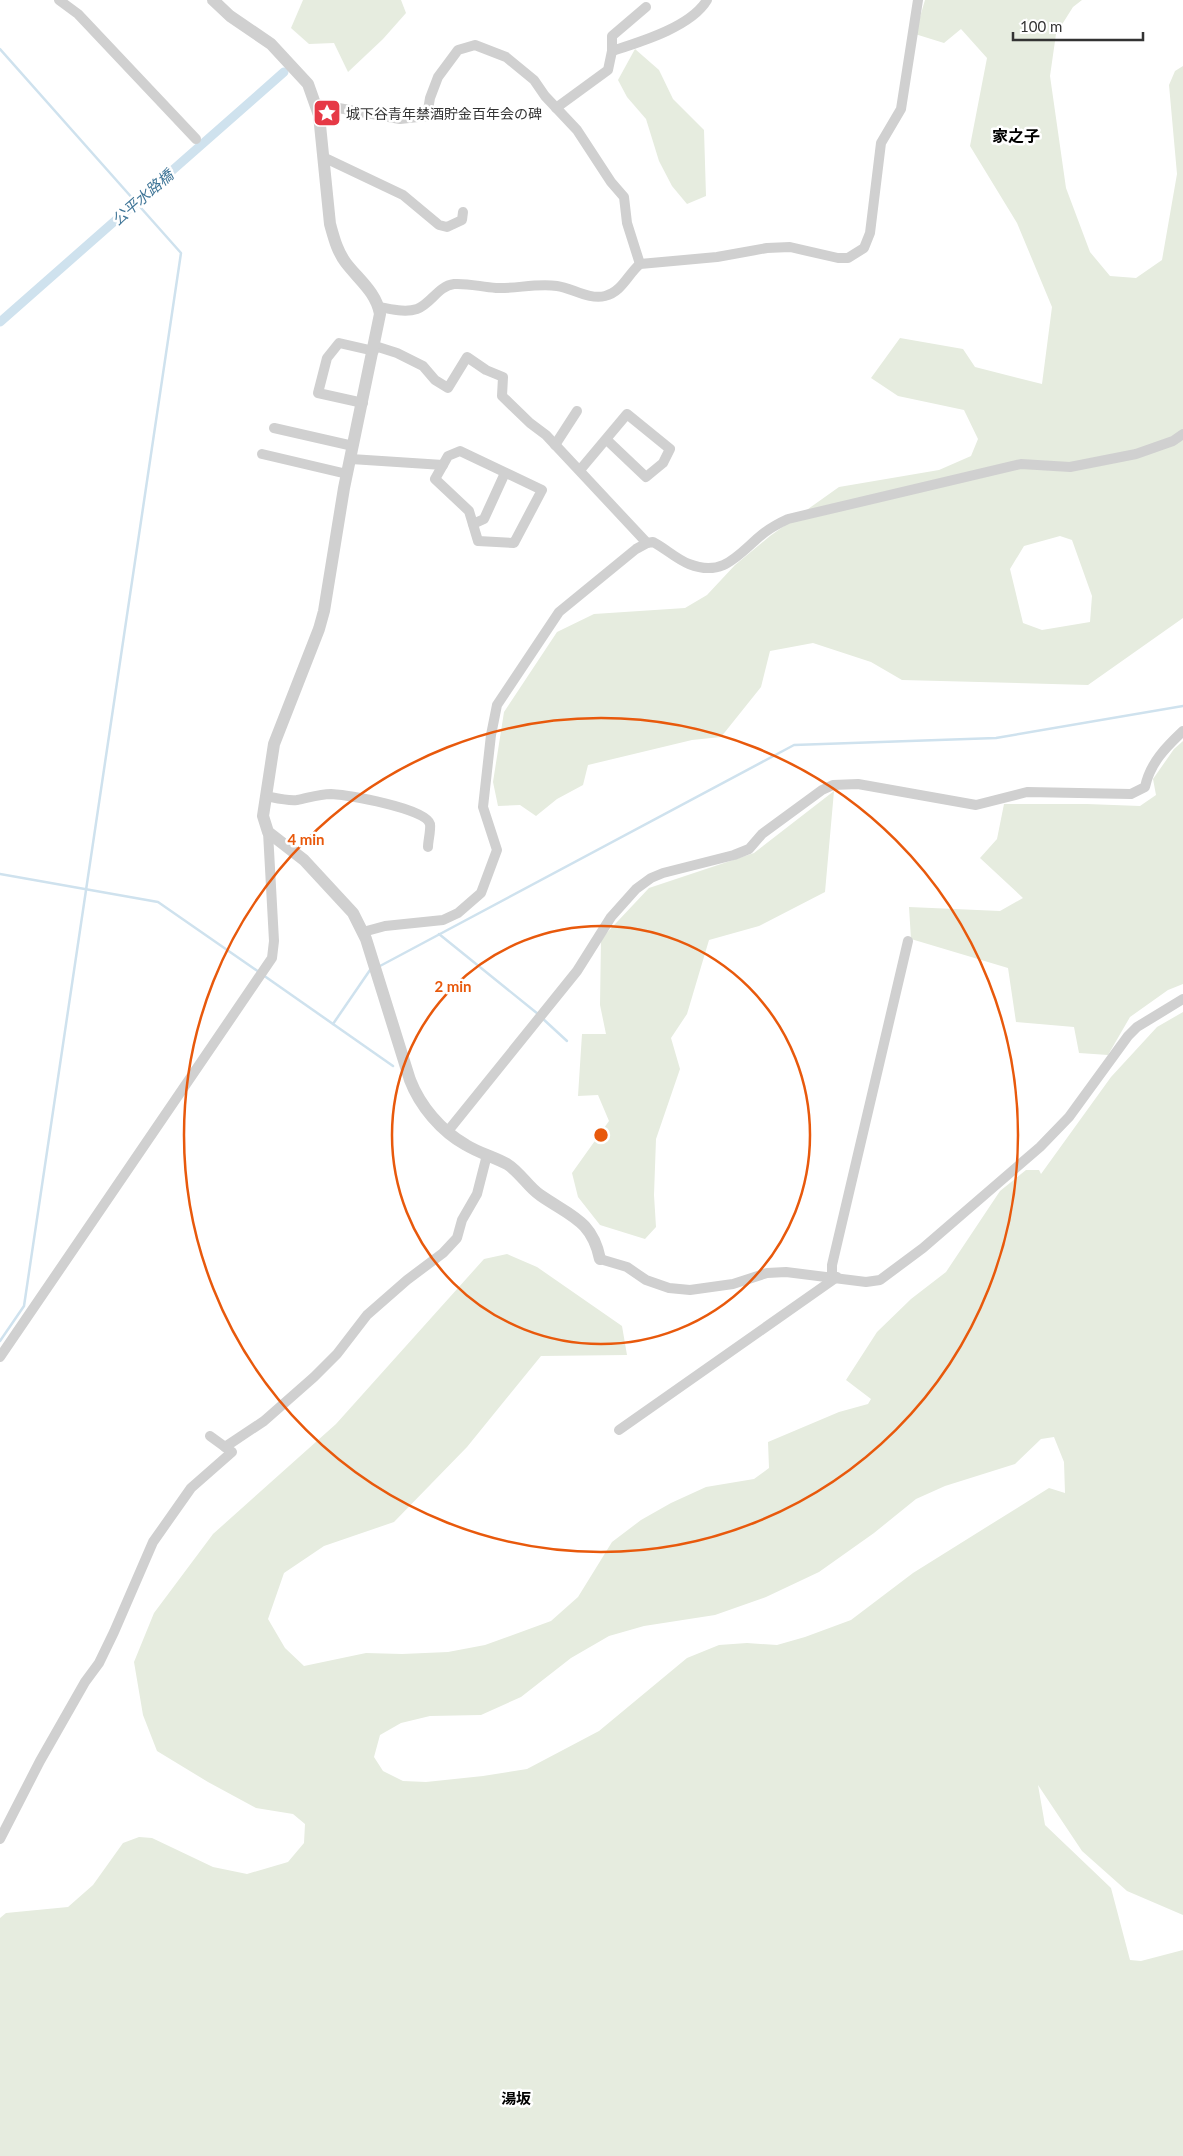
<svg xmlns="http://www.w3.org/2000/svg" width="1183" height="2156" font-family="Lato,'Noto Sans JP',sans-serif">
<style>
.green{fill:#e6ecdf;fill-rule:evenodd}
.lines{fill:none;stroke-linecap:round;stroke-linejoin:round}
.stream{stroke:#cfe2ee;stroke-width:2.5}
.canal{stroke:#cfe2ee;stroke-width:9}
.minor{stroke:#d0d0d0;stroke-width:10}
.tertiary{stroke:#d0d0d0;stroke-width:12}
.ring{fill:none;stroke:#e8590c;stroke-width:2.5}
.labels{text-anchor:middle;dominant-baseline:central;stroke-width:5;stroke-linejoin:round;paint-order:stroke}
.poi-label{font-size:14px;fill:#333;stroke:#fff;text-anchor:start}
.water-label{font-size:15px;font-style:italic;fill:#3f7597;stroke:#fff}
.neighbourhood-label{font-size:15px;font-weight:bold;fill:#000;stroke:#fff}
.quarter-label{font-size:16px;font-weight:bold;fill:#000;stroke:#fff}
.centre{fill:#e8590c;stroke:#fff;stroke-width:2.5}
.ring-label{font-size:15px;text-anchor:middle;font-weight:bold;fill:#e8590c;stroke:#fff;stroke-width:5;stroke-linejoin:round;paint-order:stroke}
</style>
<rect width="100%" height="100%" fill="#fff"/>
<g class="green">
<path d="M303,0H401L406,13L383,39L348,72L334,43L309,44L291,28Z"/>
<path d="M925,0H1082L1073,7L1056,34L1050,76L1066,188L1090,252L1110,276L1136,278L1162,260L1177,174L1169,85L1175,71L1183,66V618L1088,685L902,680L871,662L813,643L770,651L761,687L721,737L692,740L588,765L583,785L557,799L536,816L520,805L498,806L493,782L504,712L557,632L594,614L685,608L707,595L735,565L770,536L839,487L939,470L971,456L978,439L964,410L898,396L871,378L900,338L963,349L975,367L1042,384L1052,307L1017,223L970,146L987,58L961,29L944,43L915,34ZM1060,536L1072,540L1092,596L1090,622L1042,630L1023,623L1010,569L1024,546Z"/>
<path d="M635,49L659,70L673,99L704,130L706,196L687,204L672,186L659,161L646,119L627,97L618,80Z"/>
<path d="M1183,741V984L1168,990L1130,1017L1108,1055L1079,1053L1074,1027L1016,1022L1008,968L911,939L909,907L1000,911L1023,898L980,858L997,839L1004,804H1087L1140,806L1156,795L1153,779L1174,749Z"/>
<path d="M834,791L825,892L759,926L709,940L687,1014L671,1038L680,1069L656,1139L654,1195L656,1227L645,1239L600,1225L578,1197L572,1173L609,1121L598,1095L578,1096L582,1034H606L600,1005L601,939L649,888L754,853Z"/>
<path d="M1183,1012V1915L1127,1891L1082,1851L1038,1785L1045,1825L1111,1888L1130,1960L1141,1961L1183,1950V2156H0V1918L6,1913L68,1907L93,1885L123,1843L139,1837L152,1838L213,1867L247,1874L288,1862L304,1843L305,1824L293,1814L256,1808L208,1782L157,1751L143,1715L134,1662L154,1613L213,1534L336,1424L484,1259L507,1254L537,1267L622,1326L627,1355L541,1356L467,1447L394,1522L324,1546L284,1573L268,1619L285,1648L304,1666L366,1653L402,1654L448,1652L485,1645L551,1621L578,1597L612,1542L641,1520L671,1503L706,1487L754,1479L769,1468L768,1442L839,1412L868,1404L871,1399L846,1380L877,1332L911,1299L946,1272L1000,1191L1026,1170H1039L1041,1174L1111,1077L1157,1027ZM1054,1437L1064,1462L1065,1493L1049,1488L913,1573L851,1620L805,1637L777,1645L747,1643L719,1645L687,1658L599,1731L527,1769L483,1776L426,1782L403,1781L383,1771L374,1757L380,1735L401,1723L430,1716L481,1715L521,1697L571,1658L609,1636L644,1626L715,1615L766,1597L819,1572L874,1533L916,1499L945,1486L1015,1464L1041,1439Z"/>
</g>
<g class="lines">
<g class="stream">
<path d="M0,49L181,253L24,1306L0,1341"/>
<path d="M0,874L158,902L259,972"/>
<path d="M439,934L538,1014"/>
<path d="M380,966L794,745L996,738L1183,706"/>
<path d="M263,975L393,1066"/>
<path d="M542,1018L567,1041"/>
<path d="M333,1024L370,970"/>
</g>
<path class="canal" d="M0,322L284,72"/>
<g class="minor">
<path d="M59,0L78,14L196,139"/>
<path d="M612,51C640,42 691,27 707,0"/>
<path d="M316,104L400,119L427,116L430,98L438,77L458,50L475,45L506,57L534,80L545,96L577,130L611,182L624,197L627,223L640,264"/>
<path d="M556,108L608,70L612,51V36L646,7"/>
<path d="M323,157L403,195L439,225L447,227L462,220L463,212"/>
<path d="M379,307C391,309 405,313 417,309C431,304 438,286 454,284C468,283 481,287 496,288C516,289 536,283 557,286C572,288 589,300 605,296C622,292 628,274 640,264L717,257L767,248L790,247L838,258H848L864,248L870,233L881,143L901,109L918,0"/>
<path d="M375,346L397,353L423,366L435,380L448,388L467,357L486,370L503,377L502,396L530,423L546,435L647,543"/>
<path d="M363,403L318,393L327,358L339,343L374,351"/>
<path d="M274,428L353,446"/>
<path d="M555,445L577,411"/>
<path d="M460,451L542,490L514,543L478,541L469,511L435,479L448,456Z"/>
<path d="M262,454L347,474"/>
<path d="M351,459L443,465"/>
<path d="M580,470L627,414L670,449L663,463L646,477L606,439"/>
<path d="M473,524L484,519L505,473"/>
<path d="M266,796C276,798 287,801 297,800C308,798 319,794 331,794C347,795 426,808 430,824C431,830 428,841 428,847"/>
<path d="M363,932L385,926L443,920L458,913L481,893L497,850L483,807L491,735L497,705L559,612L636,549L647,543L653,542C665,548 676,559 689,564C722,577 736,557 759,537C767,530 777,524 788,519L1021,464L1070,467L1136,454L1173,441L1183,434"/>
<path d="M448,1131L577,971L611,917L636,889L651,878L663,873L734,855L749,849L762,834L822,790L833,785L858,784L976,805L1027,792L1131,794L1145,787C1150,763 1166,747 1183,731"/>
<path d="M600,1259L627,1267L646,1280L669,1288L690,1290L733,1284L767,1273L786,1272L866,1282L880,1280L923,1248L1040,1147L1069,1117L1128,1036L1137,1027L1183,999"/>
<path d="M832,1277V1265L908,941"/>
<path d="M0,1357L272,958L274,941L268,832"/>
<path d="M619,1430L837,1277"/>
<path d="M225,1447L264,1421L314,1377L337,1354L367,1315L407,1280L443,1253L457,1238L462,1220L477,1194L487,1155"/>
<path d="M0,1839L40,1761L85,1682L99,1663L114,1632L153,1542L191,1488L232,1452L210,1436"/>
</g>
<path class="tertiary" d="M213,0L230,16L271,44L308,84L319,115L330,224C334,238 337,251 346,263C359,280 376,292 380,314L344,488L324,611L319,629L274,744L263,816L268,832L304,860L353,913L366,939L410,1080C420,1106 441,1131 466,1145C479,1153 494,1157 507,1164C520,1172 528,1187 540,1195C570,1216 592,1220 600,1259"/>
</g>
<g class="ring">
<circle cx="601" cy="1135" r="209"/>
<circle cx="601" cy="1135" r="417"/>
</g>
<defs>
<symbol id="sight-square" viewBox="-11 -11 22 22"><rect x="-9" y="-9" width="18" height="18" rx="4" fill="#e63946" stroke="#fff"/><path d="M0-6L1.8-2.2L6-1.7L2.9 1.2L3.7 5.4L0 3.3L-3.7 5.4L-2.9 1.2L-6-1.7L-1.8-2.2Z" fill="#fff"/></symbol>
</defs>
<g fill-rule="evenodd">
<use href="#sight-square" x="311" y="97" width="32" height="32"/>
</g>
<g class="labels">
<g class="poi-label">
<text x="346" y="113">城下谷青年禁酒貯金百年会の碑</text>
</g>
<g class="water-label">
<text transform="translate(142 197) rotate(-41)">公平水路橋</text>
</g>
<g class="neighbourhood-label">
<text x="516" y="2098">湯坂</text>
</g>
<g class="quarter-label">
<text x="1016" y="135">家之子</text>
</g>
</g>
<circle cx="601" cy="1135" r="8" class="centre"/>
<g class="ring-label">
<text x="306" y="845">4 min</text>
<text x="453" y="992">2 min</text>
</g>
<path d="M1013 32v8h130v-8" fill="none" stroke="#333333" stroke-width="2.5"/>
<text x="1020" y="32" font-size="15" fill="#333333" stroke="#ffffff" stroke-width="4" paint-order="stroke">100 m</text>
</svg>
